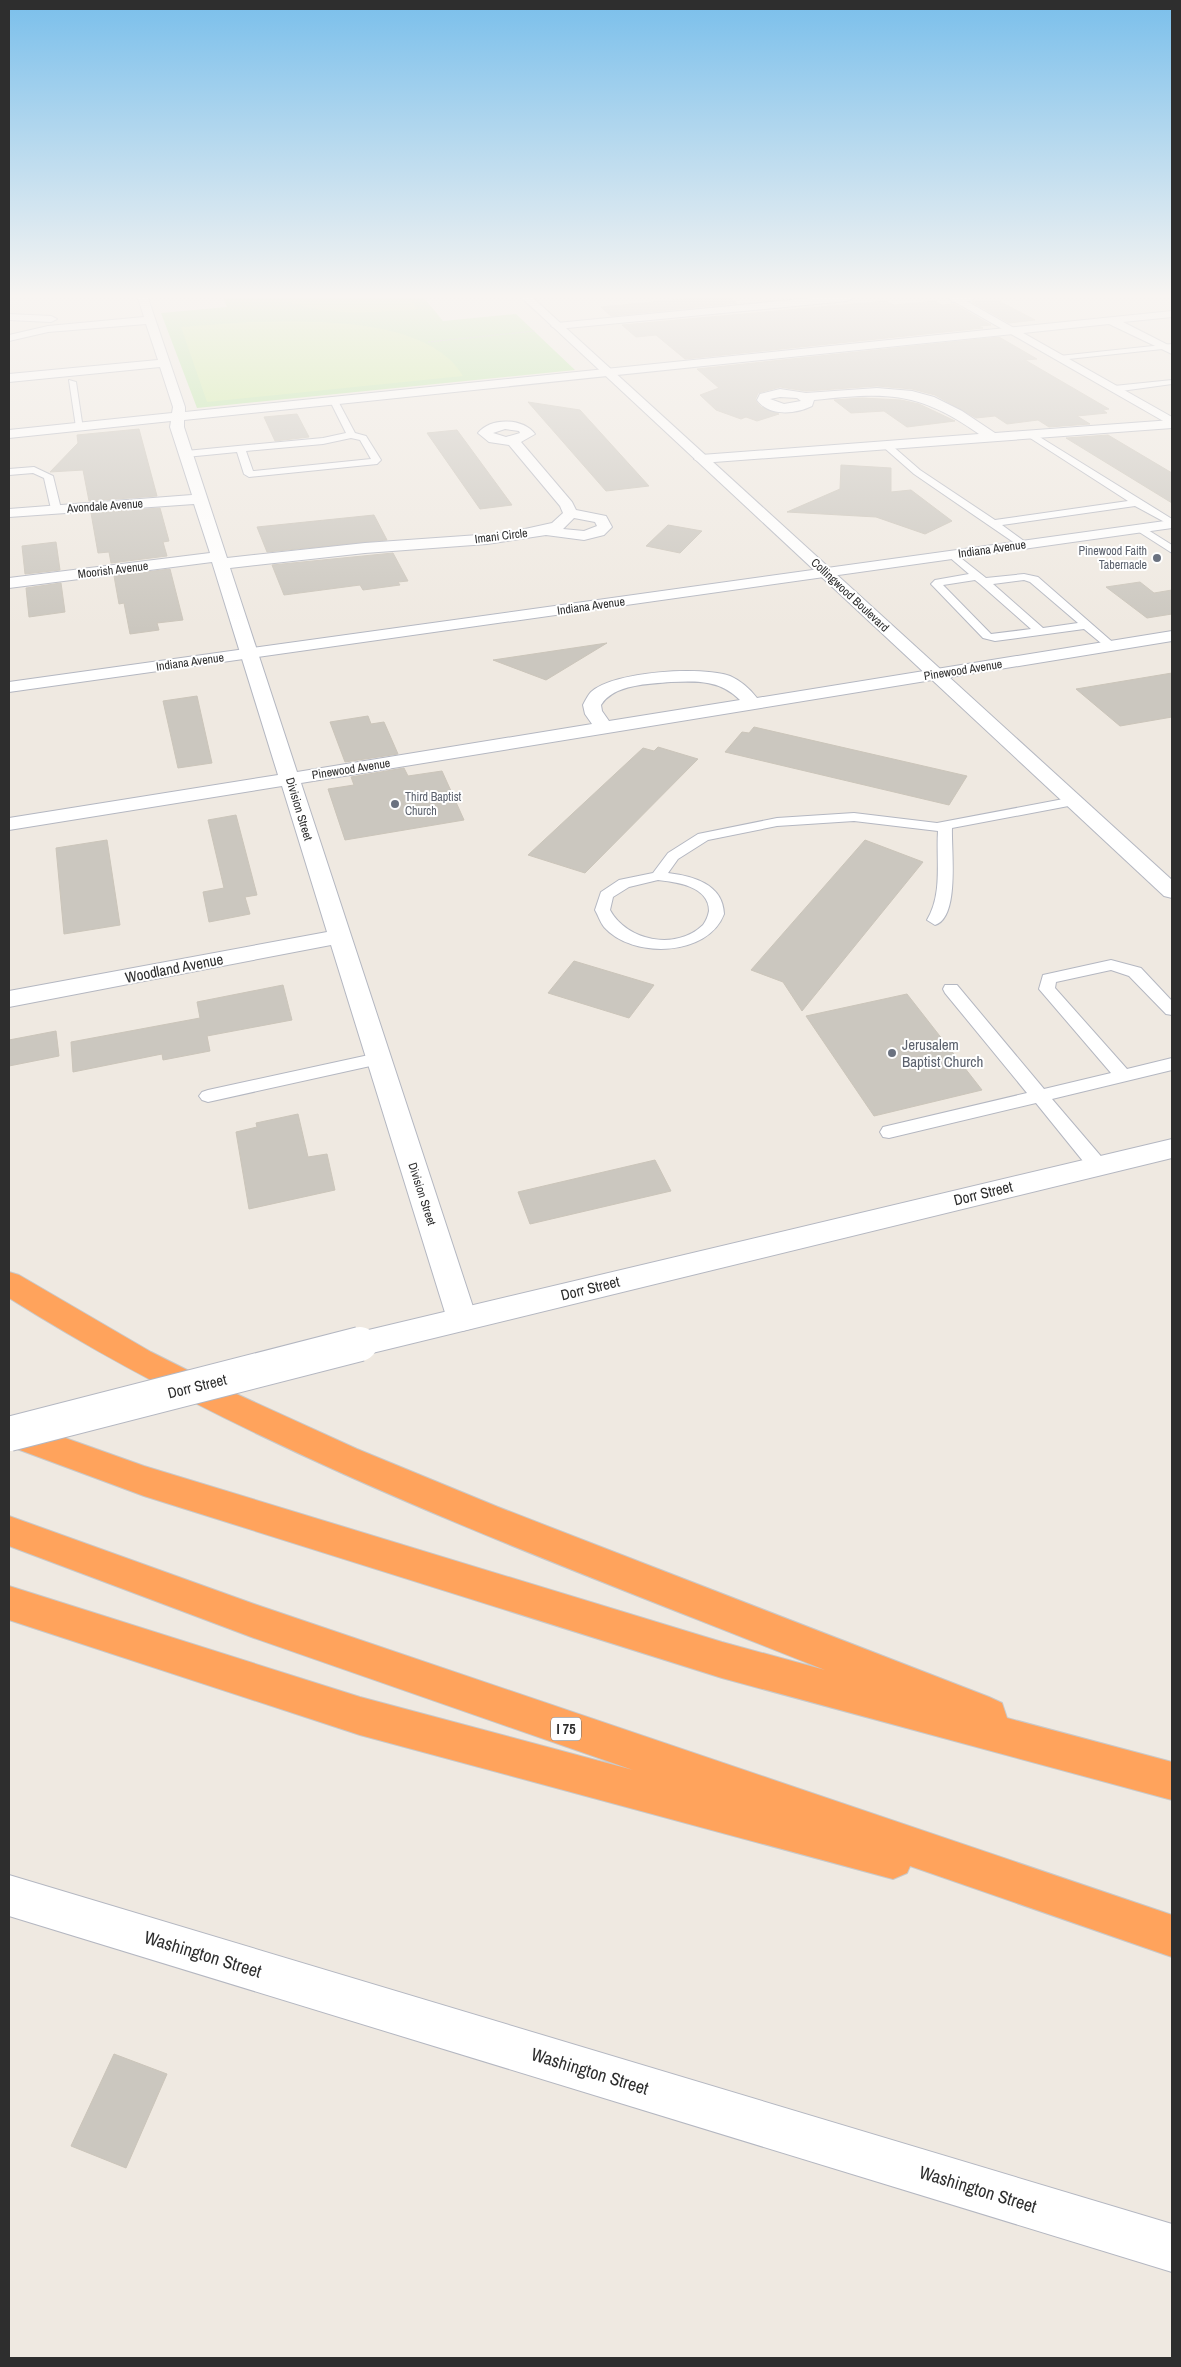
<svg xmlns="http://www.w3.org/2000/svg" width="1181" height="2367" font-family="'Archivo Narrow',sans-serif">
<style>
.green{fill:#b6e59e}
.pitch{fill:#c9ec9a}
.building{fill:#cbc7bf;stroke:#cbc5ba}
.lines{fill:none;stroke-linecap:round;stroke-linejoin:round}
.service-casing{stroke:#b4b7c1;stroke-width:2}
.minor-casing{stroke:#b4b7c1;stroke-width:2}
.tertiary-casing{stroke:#b4b7c1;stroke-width:2}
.secondary-casing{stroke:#b4b7c1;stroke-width:2}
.motorway-casing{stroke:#c9c9c9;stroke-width:2}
.path{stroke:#c9c9c9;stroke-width:1;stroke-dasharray:2 1;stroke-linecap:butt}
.service{fill:#fff;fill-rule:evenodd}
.minor{fill:#fff;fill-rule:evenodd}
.tertiary{fill:#fff;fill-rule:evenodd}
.secondary{fill:#fff;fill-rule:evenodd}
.motorway{fill:#ffa35c;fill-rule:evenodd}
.secondary-bridge-casing{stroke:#b4b7c1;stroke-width:36;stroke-linecap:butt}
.secondary-bridge{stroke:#fff;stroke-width:34}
.worship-dot{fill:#6b7280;stroke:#fff;stroke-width:2}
.labels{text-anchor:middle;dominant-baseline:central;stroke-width:4;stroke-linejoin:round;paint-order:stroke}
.far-street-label{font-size:12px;fill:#2e2e2e;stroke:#fff}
.far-worship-label{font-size:12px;fill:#5b616d;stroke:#fff;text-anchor:end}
.shield{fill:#fff;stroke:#6d6d6d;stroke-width:1}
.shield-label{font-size:14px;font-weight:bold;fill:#2e2e2e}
.street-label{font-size:15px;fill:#2e2e2e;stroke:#fff}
.worship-label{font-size:15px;fill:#5b616d;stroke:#fff;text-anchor:start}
.near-street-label{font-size:18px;fill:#2e2e2e;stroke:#fff}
</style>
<rect width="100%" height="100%" fill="#efe9e1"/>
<path class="green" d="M223,298H424L443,321L516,314L575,370L197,408L161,313L227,307Z"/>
<g class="pitch">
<path d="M281,298H408L417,309C373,313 322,317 281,298Z"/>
<path d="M249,322C308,321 402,318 448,358C454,363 459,370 463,376L207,402L181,327Z"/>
</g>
<g class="building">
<path d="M693,298H730L737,303L611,316L601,307Z"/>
<path d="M997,300L1035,320L1009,323L972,302Z"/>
<path d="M886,301L894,305L935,301L942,305L954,304L991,325L979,326L983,328L685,359L656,335L636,337L622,325Z"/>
<path d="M999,337L1037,359L1025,360L1109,409L1103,410L1107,413L1077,416L1090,424L1049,427L1038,420L1007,424L995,416L976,418L935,395L912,389L877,386L806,391L780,387L758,393L755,400L761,407L779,414L757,421L746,417L741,419L716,410L700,395L719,388L697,369Z"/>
<path d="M862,398L901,400L919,404L955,421L907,427L884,411L851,413L834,400Z"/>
<path d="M528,402L580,410L649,486L606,491Z"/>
<path d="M297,414L309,437L275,441L264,417Z"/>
<path d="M139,429L157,496L89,501L83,470L50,472L78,443L77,435Z"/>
<path d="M457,430L512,505L480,509L427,433Z"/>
<path d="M1108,435L1172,473V503L1066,438Z"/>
<path d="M841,465L891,468V492L911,490L952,521L925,534L876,517L787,512L840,489Z"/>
<path d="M160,508L169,541L163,542L167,556L111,563L109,552L98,553L91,513Z"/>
<path d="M374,515L387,540L267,552L257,527Z"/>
<path d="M668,525L702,531L680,553L646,546Z"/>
<path d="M56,542L60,570L25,574L22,546Z"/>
<path d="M393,553L408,581L398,582L400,585L363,590L360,585L284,595L272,565Z"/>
<path d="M170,569L183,620L157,623L159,630L130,634L124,603L119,604L114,576Z"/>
<path d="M1140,582L1154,593L1172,590V614L1147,618L1106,587Z"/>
<path d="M61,583L65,612L29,617L26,588Z"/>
<path d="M607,643L546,680L493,660Z"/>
<path d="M1172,673V717L1120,726L1076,689Z"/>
<path d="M197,696L212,763L178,768L163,701Z"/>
<path d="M368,716L371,724L384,722L398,754L345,762L330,722Z"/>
<path d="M754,727L967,776L949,805L725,752L742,732L749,733Z"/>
<path d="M658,747L698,759L585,873L528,855L643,748L654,751Z"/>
<path d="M404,768L408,776L442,771L464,820L345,840L328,789L354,785L351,777Z"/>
<path d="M236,815L257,895L245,897L250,914L209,922L203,892L224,888L208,820Z"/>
<path d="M107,840L120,925L64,934L56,848Z"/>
<path d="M865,840L923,862L802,1011L783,982L751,970Z"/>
<path d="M574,961L654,985L629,1018L548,993Z"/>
<path d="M283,985L292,1020L207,1036L210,1051L163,1060L162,1054L73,1072L71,1042L200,1018L197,1002Z"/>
<path d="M907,994L982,1090L874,1116L806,1016Z"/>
<path d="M56,1031L59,1056L9,1066V1040Z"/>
<path d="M298,1114L308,1157L327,1154L335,1190L249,1209L236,1132L257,1127L256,1123Z"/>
<path d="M655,1160L671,1191L530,1224L518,1192Z"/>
<path d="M114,2054L167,2074L126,2168L71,2146Z"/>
</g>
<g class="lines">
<defs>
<g id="service">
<path d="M1172,344V348L1059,360L1055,358L1059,356Z"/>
<path d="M69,380L76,382L83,429L76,427Z"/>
<path d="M1172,380V384L1114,392L1110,389L1114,386Z"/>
<path d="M334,398L338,401L355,433L366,436L381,460L377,464L249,477L244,474L237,452L186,457L181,454L186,451L323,438L346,433L330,401ZM351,438L360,440L371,459L253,471L246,451L323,444Z"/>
<path d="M1030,431L1172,519V526L1135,506L1002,525L1028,544L1027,546H1019L914,474L881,445L889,443L920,470L995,520L1128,501L1027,436L1025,434Z"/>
<path d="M34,467L53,476L61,509L60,511H52L51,509L44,478L33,473L9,475V469Z"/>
<path d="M1140,525L1172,545V553L1136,530V526Z"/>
<path d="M952,551L986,578L1024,574L1038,577L1117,646L1115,648H1107L1084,629L995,641L983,638L931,584L935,580L969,574L948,556L947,554ZM975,580L980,584L1031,629L991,634L943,585ZM1024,580L1030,582L1078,623L1043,628L993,584Z"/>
<path d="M1074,797L1081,801L1079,804L952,828C951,849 960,918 935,925L927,920C943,893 936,861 938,831L854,821L777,826L708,840L678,859L668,873C693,876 723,884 724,914C708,957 632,959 604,927C600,922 598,915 595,910L601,892L619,880L653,873L668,853L698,834L777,818L854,813L937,823ZM658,880C676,882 709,886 709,911C708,916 706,921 703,925C676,951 627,941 610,910L613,897L629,887Z"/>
<path d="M1111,960L1141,968L1172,1001V1015L1166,1014L1129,976L1111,970L1056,982L1055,988L1127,1069L1172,1058V1070L1052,1099L1105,1161L1107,1166L1105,1171L1098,1173L1091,1171L1036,1103L889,1138L883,1137L880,1132L883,1127L1027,1093L945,993L943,989L945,985H957L1044,1089L1111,1073L1039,989L1043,975Z"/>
<path d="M378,1053L384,1055L387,1059L384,1063L208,1102L202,1100L199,1096L202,1092L208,1090Z"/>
</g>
<g id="minor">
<path d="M138,298H148L185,407V412L1172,311V317L1123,322L1172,347V354L1109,324L184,420V427L227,558L365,543L507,533L552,523L563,513L560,506L509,445L489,442L478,433C491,417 523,418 535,434L521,442L572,502L576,510L606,516L612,527L604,535L584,540L546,535L487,544L365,553L230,568L297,772L592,724L585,714L583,705C585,701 588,695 591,692C614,671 702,666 730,676C741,681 750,689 757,698L1172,631V641L301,783L477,1319L473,1328L462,1331L451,1328L447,1319L331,945L9,1007V991L327,932L282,786L9,830V818L278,775L212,562L9,588V578L210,553L194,504L9,517V509L192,495L170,427L171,421L9,438V430L172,413L173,407L160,367L9,382V374L158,360L146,324L48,332L9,341V335L48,326L144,317ZM505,429L519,431L520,433L506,437L493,433ZM574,518L595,522L597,526L584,531L563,529ZM671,682C698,681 720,680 740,700L609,721L602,711L601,705C614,684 649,684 671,682Z"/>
<path d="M811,298H852L847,301L557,329L551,326L557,323Z"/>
<path d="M952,298H975L970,301L952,302Z"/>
<path d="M9,314L51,316L57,319L51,322L9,320Z"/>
<path d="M877,388L912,391L934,397L962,411L995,433L1172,420V428L701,463L694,459L701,455L979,434C918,391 887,392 814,400L812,406C796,414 769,417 757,400L760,394L780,389L806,393ZM780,397L797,398L801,401L784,404L770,399Z"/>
<path d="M9,1875L1172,2224V2272L9,1916Z"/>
</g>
<g id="tertiary">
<path d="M948,298H961L1172,417V426Z"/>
<path d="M1172,520V528L9,692V682Z"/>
</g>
<g id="secondary">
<path d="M522,298H533L1172,880V898L1164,896Z"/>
<path d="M1172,1139V1158L360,1356L349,1353L345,1344L349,1335L360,1332Z"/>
</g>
<g id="motorway">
<path d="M9,1272L19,1275L151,1352L219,1386L357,1449L498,1507L989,1697L1002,1703L1007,1718L1172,1762V1800L722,1678L144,1496L9,1446V1418L144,1466L722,1642L825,1670C548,1559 263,1458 9,1298Z"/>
<path d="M9,1516L254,1604L1172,1915V1957L910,1866L907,1873L893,1879L360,1735L9,1620V1586L360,1697L633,1770L254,1638L9,1546Z"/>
</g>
</defs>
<use href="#service" class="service-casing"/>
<use href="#minor" class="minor-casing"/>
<use href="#tertiary" class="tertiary-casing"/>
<use href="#secondary" class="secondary-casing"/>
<use href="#motorway" class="motorway-casing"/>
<path class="path" d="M428,342L535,331"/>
<use href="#service" class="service"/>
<use href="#minor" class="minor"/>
<use href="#tertiary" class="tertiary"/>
<use href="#secondary" class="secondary"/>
<use href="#motorway" class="motorway"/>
<defs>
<path id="secondary-bridge" d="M9,1434L360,1344"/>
</defs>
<use href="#secondary-bridge" class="secondary-bridge-casing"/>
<use href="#secondary-bridge" class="secondary-bridge"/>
</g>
<linearGradient id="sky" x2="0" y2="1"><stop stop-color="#7abfeb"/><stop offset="0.47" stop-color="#f8f5f2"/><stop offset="1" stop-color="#f8f5f2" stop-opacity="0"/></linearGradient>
<rect width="1181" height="630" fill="url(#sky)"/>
<g class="worship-dot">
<circle cx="1157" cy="558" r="5"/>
<circle cx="395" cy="804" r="5"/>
<circle cx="892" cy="1053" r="5"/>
</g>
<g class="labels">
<g class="far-street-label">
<text transform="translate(105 506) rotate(-4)">Avondale Avenue</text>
<text transform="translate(501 536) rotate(-7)">Imani Circle</text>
<text transform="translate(992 549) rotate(-8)">Indiana Avenue</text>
<text transform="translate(113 570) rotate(-7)">Moorish Avenue</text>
<text transform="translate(850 595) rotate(43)">Collingwood Boulevard</text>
<text transform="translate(591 606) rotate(-8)">Indiana Avenue</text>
<text transform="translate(190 662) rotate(-8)">Indiana Avenue</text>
<text transform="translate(963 670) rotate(-9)">Pinewood Avenue</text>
<text transform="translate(351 769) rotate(-9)">Pinewood Avenue</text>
<text transform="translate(299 809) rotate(73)">Division Street</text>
<text transform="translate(422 1194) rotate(72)">Division Street</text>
</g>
<g class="far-worship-label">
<text x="1147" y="551">Pinewood Faith<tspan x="1147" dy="14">Tabernacle</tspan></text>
<text x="405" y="797" text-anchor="start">Third Baptist<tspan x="405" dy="14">Church</tspan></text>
</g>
<rect class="shield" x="551" y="1717.5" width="30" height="23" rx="4"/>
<g class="shield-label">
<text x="566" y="1729">I 75</text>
</g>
<g class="street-label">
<text transform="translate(174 968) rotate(-11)">Woodland Avenue</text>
<text transform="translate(983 1193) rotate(-14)">Dorr Street</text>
<text transform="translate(590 1288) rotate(-14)">Dorr Street</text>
<text transform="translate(197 1386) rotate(-14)">Dorr Street</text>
</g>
<g class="worship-label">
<text x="902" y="1044">Jerusalem<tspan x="902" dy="17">Baptist Church</tspan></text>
</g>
<g class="near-street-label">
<text transform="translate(203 1954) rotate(17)">Washington Street</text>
<text transform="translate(590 2071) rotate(17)">Washington Street</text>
<text transform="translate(978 2189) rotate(17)">Washington Street</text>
</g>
</g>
<rect width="1181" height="2367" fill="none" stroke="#2e2e2e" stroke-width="20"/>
</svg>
